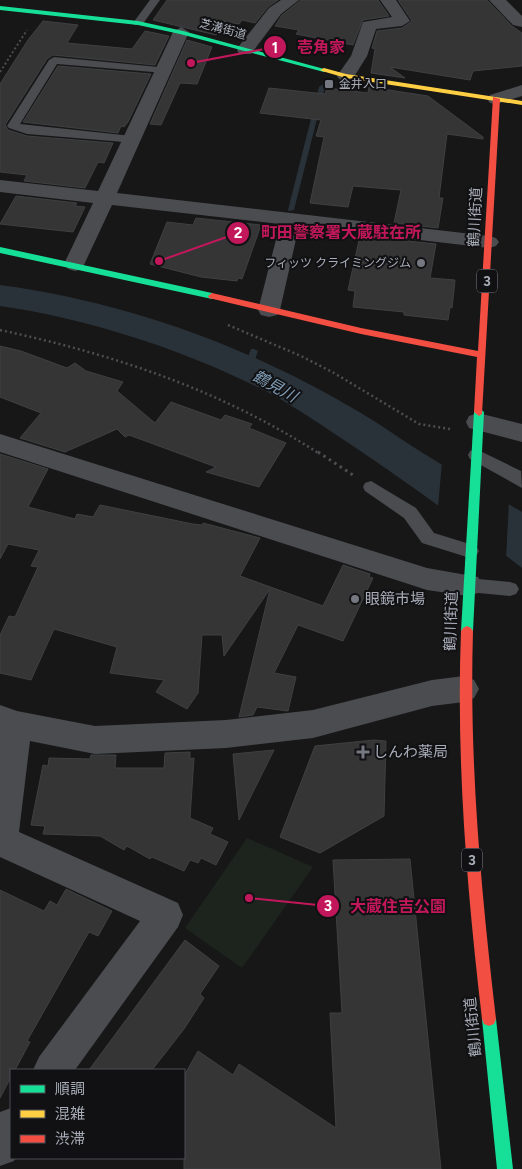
<svg xmlns="http://www.w3.org/2000/svg" width="522" height="1169" font-family="Figtree,'Noto Sans JP',sans-serif">
<style>
.green{fill:#1d241e}
.water{fill:#2a3239}
.pier{fill:#171717}
.lines{fill:none;stroke-linecap:round;stroke-linejoin:round}
.stream{fill:#2a3239;fill-rule:evenodd}
.building{fill:#353536;stroke:#3f4043}
.path-far2{stroke:#4d4e52;stroke-width:2;stroke-dasharray:2 2.5;stroke-linecap:butt}
.path-far1{stroke:#4d4e52;stroke-width:2.5;stroke-dasharray:2 3;stroke-linecap:butt}
.path{stroke:#4d4e52;stroke-width:3;stroke-dasharray:2.5 4;stroke-linecap:butt}
.lane{fill:#4b4c50;fill-rule:evenodd}
.street{fill:#4b4c50;fill-rule:evenodd}
.fast{fill:#16e098;fill-rule:evenodd}
.slow{fill:#ffcf43;fill-rule:evenodd}
.jam{fill:#f24e42;fill-rule:evenodd}
.poi-dot{fill:#757880;stroke:#111113;stroke-width:2}
.labels{text-anchor:middle;dominant-baseline:central;stroke-width:4;stroke-linejoin:round;paint-order:stroke}
.far-street-label{font-size:12px;fill:#a8adb8;stroke:#111113}
.far-poi-label{font-size:12px;fill:#a8adb8;stroke:#111113;text-anchor:start}
.shield{fill:#111113;stroke:#7b7e86;stroke-width:1}
.shield-label{font-size:14px;font-weight:bold;fill:#a8adb8}
.street-label{font-size:15px;fill:#a8adb8;stroke:#111113}
.poi-label{font-size:15px;fill:#a8adb8;stroke:#111113;text-anchor:start}
.water-label{font-size:16px;font-style:italic;fill:#7f9bb3;stroke:#111113}
.leader{fill:none;stroke:#c2185b;stroke-width:2}
.callout-dot{fill:#c2185b;stroke:#111113;stroke-width:2}
.mark-label{font-size:15px;text-anchor:middle;font-weight:bold;fill:#fff}
.callout-label{font-size:16px;text-anchor:middle;font-weight:bold;fill:#c2185b;stroke:#111113;stroke-width:4;stroke-linejoin:round;paint-order:stroke}
</style>
<rect width="100%" height="100%" fill="#171717"/>
<path class="green" d="M247,838L313,867L242,968L185,928Z"/>
<path class="water" d="M0,285C127,302 251,347 361,413C385,427 407,444 431,458C461,477 492,494 522,512V568C466,525 411,485 353,446C327,429 300,410 273,395C191,352 91,319 0,306Z"/>
<path class="pier" d="M442,462L509,501L506,559L438,507Z"/>
<g class="lines">
<g class="stream">
<path d="M322,85L325,87L294,210L289,211L288,210L319,87Z"/>
<path d="M251,349H254L258,351L252,368L248,371L244,368Z"/>
</g>
</g>
<g class="building">
<path d="M167,0H278L268,7L255,23L242,20L239,24L222,21L216,35L153,20Z"/>
<path d="M301,0H378L389,16L363,20L353,45L296,34L299,30L275,26L282,15Z"/>
<path d="M398,0H487L512,26L522,33V66L473,71L470,80L390,67L405,78L371,73L375,49L372,48L377,31L402,28L412,21Z"/>
<path d="M43,21L78,25L67,43L132,49L145,31L169,36L155,65L53,55L47,59L5,125L8,130L27,136L113,143L104,163L98,162L85,188L24,181L27,175L0,172V84L28,40Z"/>
<path d="M187,40L212,47L197,84L180,83L161,125L150,124Z"/>
<path d="M58,66L151,74L128,122L124,127L121,126L118,133L23,122Z"/>
<path d="M369,87L428,96L483,137V139L447,134L439,198H443L438,228L394,223L401,190L353,186L348,207L310,203L324,137L316,136L321,120L260,113L269,88L325,94L327,88L368,93Z"/>
<path d="M16,196L77,203L75,206L85,207L73,232L0,224Z"/>
<path d="M196,218L261,225L242,279L238,278L237,281L201,277L150,264L167,222L193,225Z"/>
<path d="M360,236L436,244L430,278L455,280L452,308L450,307L448,320L404,315V312L353,307L355,291L348,290Z"/>
<path d="M0,346L21,351L67,368L75,363L86,371L123,382L117,391L155,423L171,402L221,420L225,415L252,424L249,428L286,443L259,487L206,472L216,467L129,435L125,437L117,429L65,452L20,438L41,413L0,397Z"/>
<path d="M0,454L48,469L28,507L75,519L77,514L93,517L100,505L193,524L202,525L203,523L260,538L240,576L323,606L343,565L370,574L369,577L373,578L343,641L298,625L274,673L296,677L288,711L257,707L253,715L239,717L270,589L224,656L222,635H202L198,693L187,709L156,692L164,680L110,673L117,647L54,629L31,680L0,673V635L9,616L15,617L38,567L31,566L39,550L8,544L0,559Z"/>
<path d="M374,740L386,741L384,816L320,853L280,837L315,746Z"/>
<path d="M274,750L239,820L233,754Z"/>
<path d="M190,752V759L194,758L190,818L213,828L210,834L228,842L216,865L201,858L198,863L190,860L184,871L152,857L150,859L127,846L124,850L100,836L43,834L45,826L31,825L43,765L48,766L49,758L90,759L91,755H116L115,768H164L165,753Z"/>
<path d="M410,859L441,1169H184V1076L198,1051L233,1075L239,1064L336,1128L330,1013H342L333,860Z"/>
<path d="M66,889L112,911L98,936L89,932L27,1041L30,1042L15,1070H11V1077L0,1098V890L44,911L50,901L57,905Z"/>
<path d="M185,940L219,966L200,994L204,998L184,1029L152,1070H89Z"/>
</g>
<g class="lines">
<path class="path-far2" d="M0,72L27,30"/>
<g class="path-far1">
<path d="M228,325L301,356L334,373L419,424L450,429"/>
<path d="M0,330C116,355 220,390 320,454"/>
</g>
<path class="path" d="M318,452L353,475"/>
<g class="lane">
<path d="M150,0H160L142,25H134L133,23Z"/>
<path d="M54,57L169,68L170,70L165,73L57,64L20,124L132,136L138,140L136,143L27,134L9,128L7,126L49,60Z"/>
<path d="M476,449L521,471L522,488L470,459L468,455L470,451Z"/>
<path d="M371,481L416,508L434,533L476,546L479,551L476,556L470,558L422,543L404,518L365,491L363,487L365,483Z"/>
<path d="M468,578L510,582L516,584L519,589L516,594L510,596L468,592L462,590L459,585L462,580Z"/>
</g>
<g class="street">
<path d="M281,0H299L281,14L251,54H239L237,50L239,46L269,8Z"/>
<path d="M380,0H396L410,21L402,26L376,29L367,56L352,80H340L337,76L351,56L363,22L392,17Z"/>
<path d="M489,0H506L522,16V27L513,25Z"/>
<path d="M181,27L189,32L117,193L489,236L496,238L499,242L496,246L489,248L299,226L280,310L277,315L269,317L261,315L258,310L280,224L112,205L82,269L75,271L68,269L64,264L93,203L0,192V180L98,191L173,32Z"/>
<path d="M522,85V96L496,104L490,103L487,99L490,95Z"/>
<path d="M478,413L522,424V442L469,428L466,422L469,416Z"/>
<path d="M0,434L427,568L478,577L482,585L478,593L468,596L427,590L0,452Z"/>
<path d="M464,676L474,680L479,689L474,698L464,702L432,706L313,738L226,748L95,754L30,741L19,832L178,903L183,915L178,927L75,1070H33L39,1057L140,921L0,857V705L17,711L95,726L226,720L313,710L432,680Z"/>
<path d="M11,1108V1158H15L14,1161L0,1166V1112Z"/>
</g>
<g class="fast">
<path d="M0,6L138,21L183,31L328,70L324,72L180,34L138,25L0,10Z"/>
<path d="M0,247L212,293L216,296L212,299L0,253Z"/>
<path d="M479,408L484,412L473,631L471,634L467,636L463,634L461,631L474,412Z"/>
<path d="M489,1012L494,1014L496,1019L513,1169H497L482,1019L484,1014Z"/>
</g>
<path class="slow" d="M324,68L346,74L522,101V105L346,78L322,71L320,70Z"/>
<g class="jam">
<path d="M493,97L500,99L482,414L479,416L474,412L477,357L361,334L209,298L208,296L212,293L361,328L478,351Z"/>
<path d="M467,626L471,628L473,631C469,761 481,890 496,1019L494,1024L489,1026L484,1024L482,1019C467,890 456,761 461,631L463,628Z"/>
</g>
</g>
<g class="poi-dot">
<rect x="324" y="79" width="10" height="10" rx="2.5"/>
<circle cx="421" cy="263" r="5"/>
<circle cx="355" cy="599" r="5"/>
<path d="M360.5 744.5h5v5h5v5h-5v5h-5v-5h-5v-5h5z"/>
</g>
<g class="labels">
<g class="far-street-label">
<text transform="translate(223 29) rotate(15)">芝溝街道</text>
</g>
<g class="far-poi-label">
<text x="339" y="84">金井入口</text>
<text x="411" y="263" text-anchor="end">フィッツ クライミングジム</text>
</g>
<g class="shield">
<rect x="477" y="269.5" width="20" height="23" rx="4"/>
<rect x="462" y="848.5" width="20" height="23" rx="4"/>
</g>
<g class="shield-label">
<text x="487" y="281">3</text>
<text x="472" y="860">3</text>
</g>
<g class="street-label">
<text transform="translate(475 217) rotate(-87)">鶴川街道</text>
<text transform="translate(451 621) rotate(-88)">鶴川街道</text>
<text transform="translate(473 1027) rotate(-96)">鶴川街道</text>
</g>
<g class="poi-label">
<text x="365" y="599">眼鏡市場</text>
<text x="373" y="752">しんわ薬局</text>
</g>
<g class="water-label">
<text transform="translate(275 386) rotate(29)">鶴見川</text>
</g>
</g>
<path class="leader" d="M191 63L275 47M159 261L238 233M249 898L328 906"/>
<g class="callout-dot">
<circle cx="191" cy="63" r="5"/>
<circle cx="159" cy="261" r="5"/>
<circle cx="249" cy="898" r="5"/>
<circle cx="275" cy="47" r="12"/>
<circle cx="238" cy="233" r="12"/>
<circle cx="328" cy="906" r="12"/>
</g>
<g class="mark-label">
<text x="275" y="53">1</text>
<text x="238" y="238">2</text>
<text x="328" y="911">3</text>
</g>
<g class="callout-label">
<text x="321" y="53">壱角家</text>
<text x="341" y="238">町田警察署大蔵駐在所</text>
<text x="398" y="912">大蔵住吉公園</text>
</g>
<rect x="10" y="1069" width="175" height="90" fill="#111113" stroke="#4d4f55"/>
<rect x="20" y="1085" width="25" height="8" fill="#16e098" stroke="#4d4f55"/>
<text x="55" y="1094" font-size="15" fill="#a8adb8">順調</text>
<rect x="20" y="1110" width="25" height="8" fill="#ffcf43" stroke="#4d4f55"/>
<text x="55" y="1119" font-size="15" fill="#a8adb8">混雑</text>
<rect x="20" y="1135" width="25" height="8" fill="#f24e42" stroke="#4d4f55"/>
<text x="55" y="1144" font-size="15" fill="#a8adb8">渋滞</text>
</svg>
